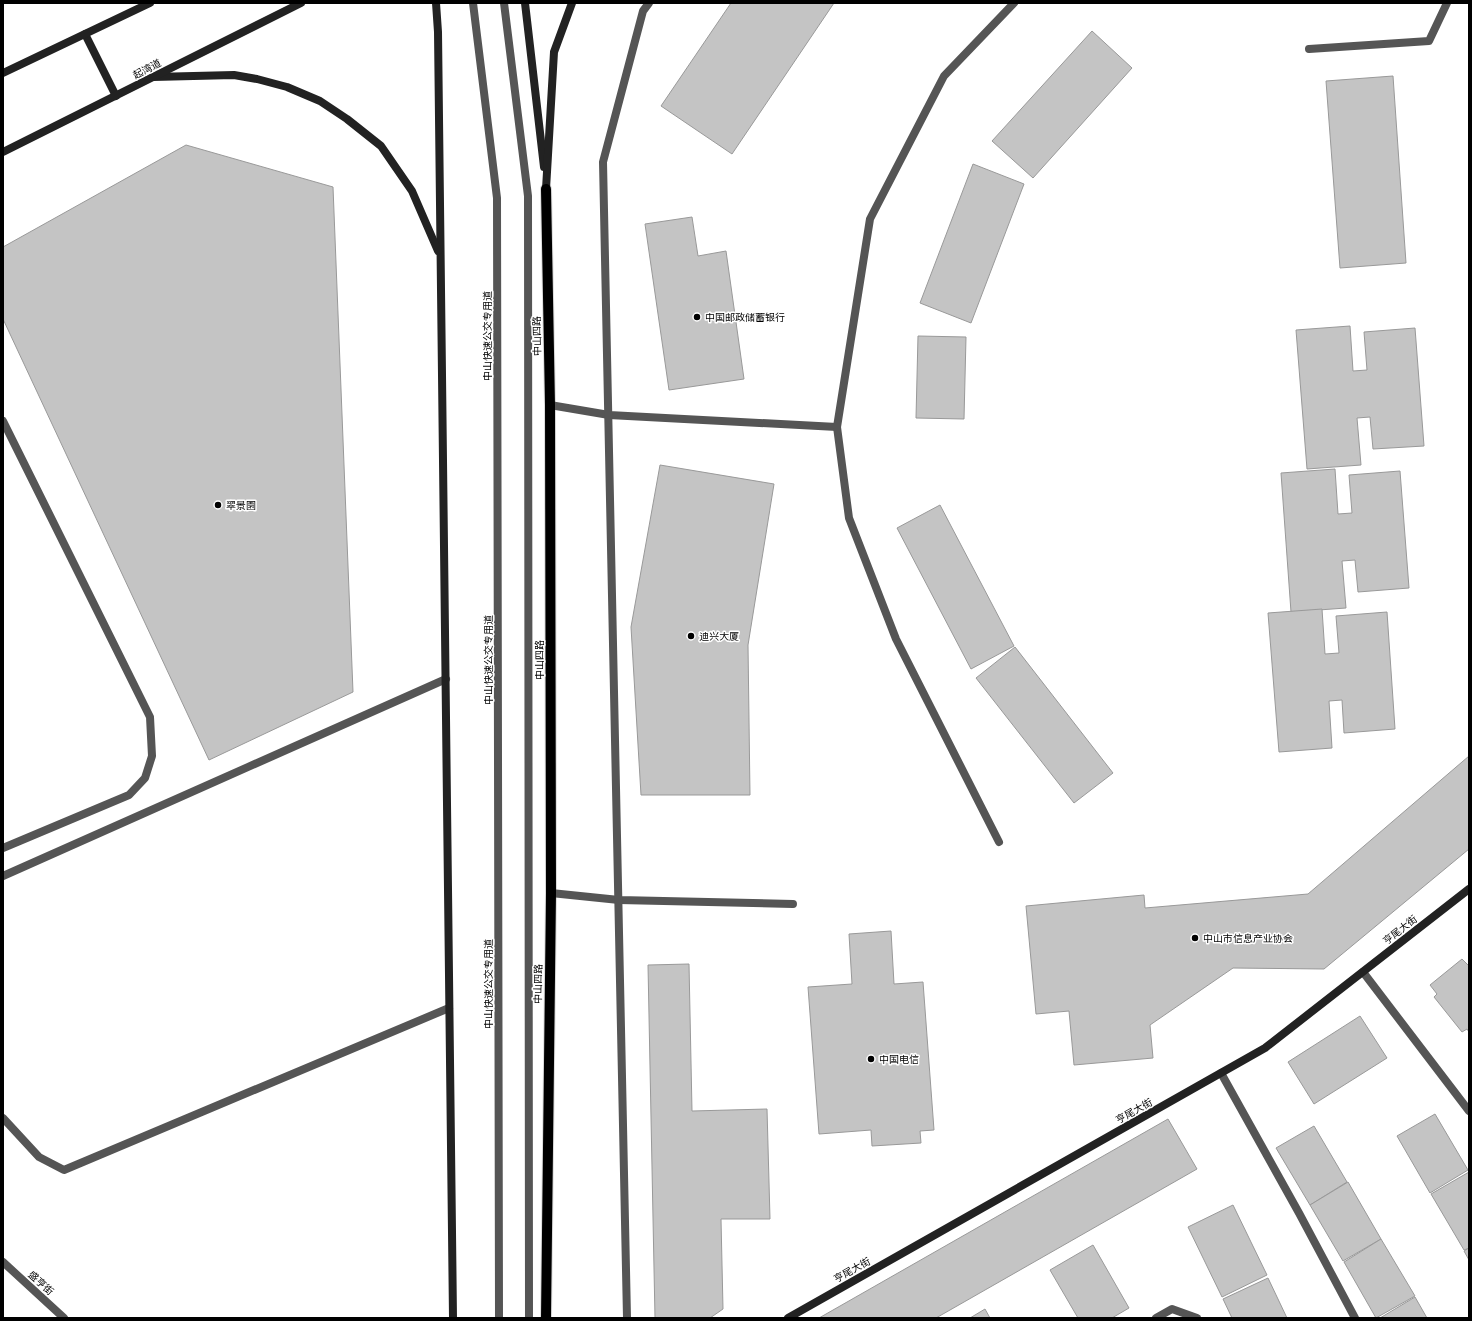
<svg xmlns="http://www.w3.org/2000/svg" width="1472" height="1321" font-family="Raleway,'Noto Sans SC',sans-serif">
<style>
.building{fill:#c4c4c4;stroke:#999}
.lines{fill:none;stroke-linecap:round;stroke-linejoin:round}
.primary-casing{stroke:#dbdbdb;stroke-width:12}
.lane{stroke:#555;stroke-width:8}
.street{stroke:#555;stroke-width:8}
.secondary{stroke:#222;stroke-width:8}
.primary{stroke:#000;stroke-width:10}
.poi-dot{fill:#000;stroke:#fff;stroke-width:1.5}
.labels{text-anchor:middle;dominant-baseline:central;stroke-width:3;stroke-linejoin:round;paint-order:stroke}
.street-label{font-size:10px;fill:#000;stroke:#fff}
.poi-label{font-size:10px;fill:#000;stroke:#fff;text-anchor:start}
</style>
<rect width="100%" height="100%" fill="#fff"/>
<g class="building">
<path d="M731,3H834L732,154L661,106Z"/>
<path d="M1092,31L1132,68L1033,178L992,141Z"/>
<path d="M1393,76L1406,263L1340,268L1326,81Z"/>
<path d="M186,145L333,187L353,692L209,760L3,319V247Z"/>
<path d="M973,164L1024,184L971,323L920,303Z"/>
<path d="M692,217L698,256L726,251L744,379L669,390L645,224Z"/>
<path d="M1350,326L1353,371L1367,370L1364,332L1415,328L1424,446L1373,449L1370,417L1357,418L1361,465L1307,469L1296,330Z"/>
<path d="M918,336L966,337L964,419L916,418Z"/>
<path d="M660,465L774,484L748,645L750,795H641L631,627Z"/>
<path d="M1335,469L1338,514L1352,513L1349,475L1400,471L1409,588L1358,592L1355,560L1342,561L1346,608L1291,612L1281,473Z"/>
<path d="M940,505L1014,646L971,669L897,528Z"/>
<path d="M1322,609L1325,654L1339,653L1336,616L1387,612L1395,729L1344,733L1342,700L1329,701L1332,748L1279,752L1268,613Z"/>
<path d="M1015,647L1113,773L1074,803L976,678Z"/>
<path d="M1469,756V849L1324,969L1233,968L1150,1025L1153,1058L1074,1065L1069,1011L1036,1014L1026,906L1144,895L1145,908L1308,894Z"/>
<path d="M891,931L894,984L923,982L934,1130L920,1131L921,1143L872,1146L871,1130L819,1134L808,987L852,984L849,934Z"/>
<path d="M1462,959L1469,966V1032L1467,1029L1462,1032L1434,997L1437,994L1430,985Z"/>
<path d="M689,964L692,1111L767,1109L770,1219H721L723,1309L710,1318H655L648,965Z"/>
<path d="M1360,1016L1387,1058L1314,1104L1288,1062Z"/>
<path d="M1435,1114L1468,1170L1430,1193L1397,1136Z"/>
<path d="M1168,1119L1197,1169L936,1318H819Z"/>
<path d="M1314,1126L1347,1182L1310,1205L1276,1148Z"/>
<path d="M1469,1172V1248L1464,1250L1431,1194Z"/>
<path d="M1348,1182L1381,1239L1343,1261L1310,1205Z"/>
<path d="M1233,1205L1267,1275L1222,1297L1188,1227Z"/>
<path d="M1381,1239L1415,1296L1376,1318L1344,1262Z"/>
<path d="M1093,1245L1129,1308L1112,1318H1078L1050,1270Z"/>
<path d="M1469,1248V1260L1464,1251Z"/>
<path d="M1268,1278L1287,1318H1232L1223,1299Z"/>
<path d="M1415,1297L1427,1318H1380Z"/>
<path d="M985,1309L990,1318H970Z"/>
</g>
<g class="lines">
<defs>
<path id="primary" d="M546,189L550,405L551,893L546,1318"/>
</defs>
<use href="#primary" class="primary-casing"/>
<g class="lane">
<path d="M473,3L497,198L499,1318"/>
<path d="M504,3L528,196L529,1318"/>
</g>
<g class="street">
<path d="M1309,49L1429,41L1447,3"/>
<path d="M550,405L609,415L837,427"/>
<path d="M3,421L150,717L152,756L145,778L129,795L3,848"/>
<path d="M999,842L896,639L849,518L837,427L870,219L944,76L1014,3"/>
<path d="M3,876L446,679"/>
<path d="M551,893L619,900L793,904"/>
<path d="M1363,972L1469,1111"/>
<path d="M1221,1073L1299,1213L1355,1318"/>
<path d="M3,1118L39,1157L64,1170L449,1008"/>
<path d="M3,1262L64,1318"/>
<path d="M627,1318L603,162L643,11L649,3"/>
<path d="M1156,1318L1172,1309L1197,1318"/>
</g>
<g class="secondary">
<path d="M436,3L438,32L453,1318"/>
<path d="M525,3L544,167"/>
<path d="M85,34L116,96"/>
<path d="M3,73L150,3"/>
<path d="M153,77L234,75L257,79L287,87L320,101L347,119L381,146L412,191L438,251"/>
<path d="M3,152L301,3"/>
<path d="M546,189L554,52L572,3"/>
<path d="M788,1318L1265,1048L1469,889"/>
</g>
<use href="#primary" class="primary"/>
</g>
<g class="poi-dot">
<circle cx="697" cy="317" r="4"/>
<circle cx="218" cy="505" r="4"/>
<circle cx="691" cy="636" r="4"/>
<circle cx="1195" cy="938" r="4"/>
<circle cx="871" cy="1059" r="4"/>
</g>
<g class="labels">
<g class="street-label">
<text transform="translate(147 69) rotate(-27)">起湾道</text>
<text transform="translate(487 336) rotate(-90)">中山快速公交专用道</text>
<text transform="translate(537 336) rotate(-91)">中山四路</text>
<text transform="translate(488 660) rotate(-90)">中山快速公交专用道</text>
<text transform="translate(539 660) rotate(-90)">中山四路</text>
<text transform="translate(1400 930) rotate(-38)">亨尾大街</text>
<text transform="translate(488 984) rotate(-90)">中山快速公交专用道</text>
<text transform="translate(538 984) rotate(-89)">中山四路</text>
<text transform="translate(1134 1111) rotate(-29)">亨尾大街</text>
<text transform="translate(852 1270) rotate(-29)">亨尾大街</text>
<text transform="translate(41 1283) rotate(42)">盛亨街</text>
</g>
<g class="poi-label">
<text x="705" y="317">中国邮政储蓄银行</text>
<text x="226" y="505">翠景園</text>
<text x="699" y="636">迪兴大厦</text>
<text x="1203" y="938">中山市信息产业协会</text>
<text x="879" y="1059">中国电信</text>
</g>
</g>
<rect width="1472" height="1321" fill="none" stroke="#000000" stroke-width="8"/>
</svg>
